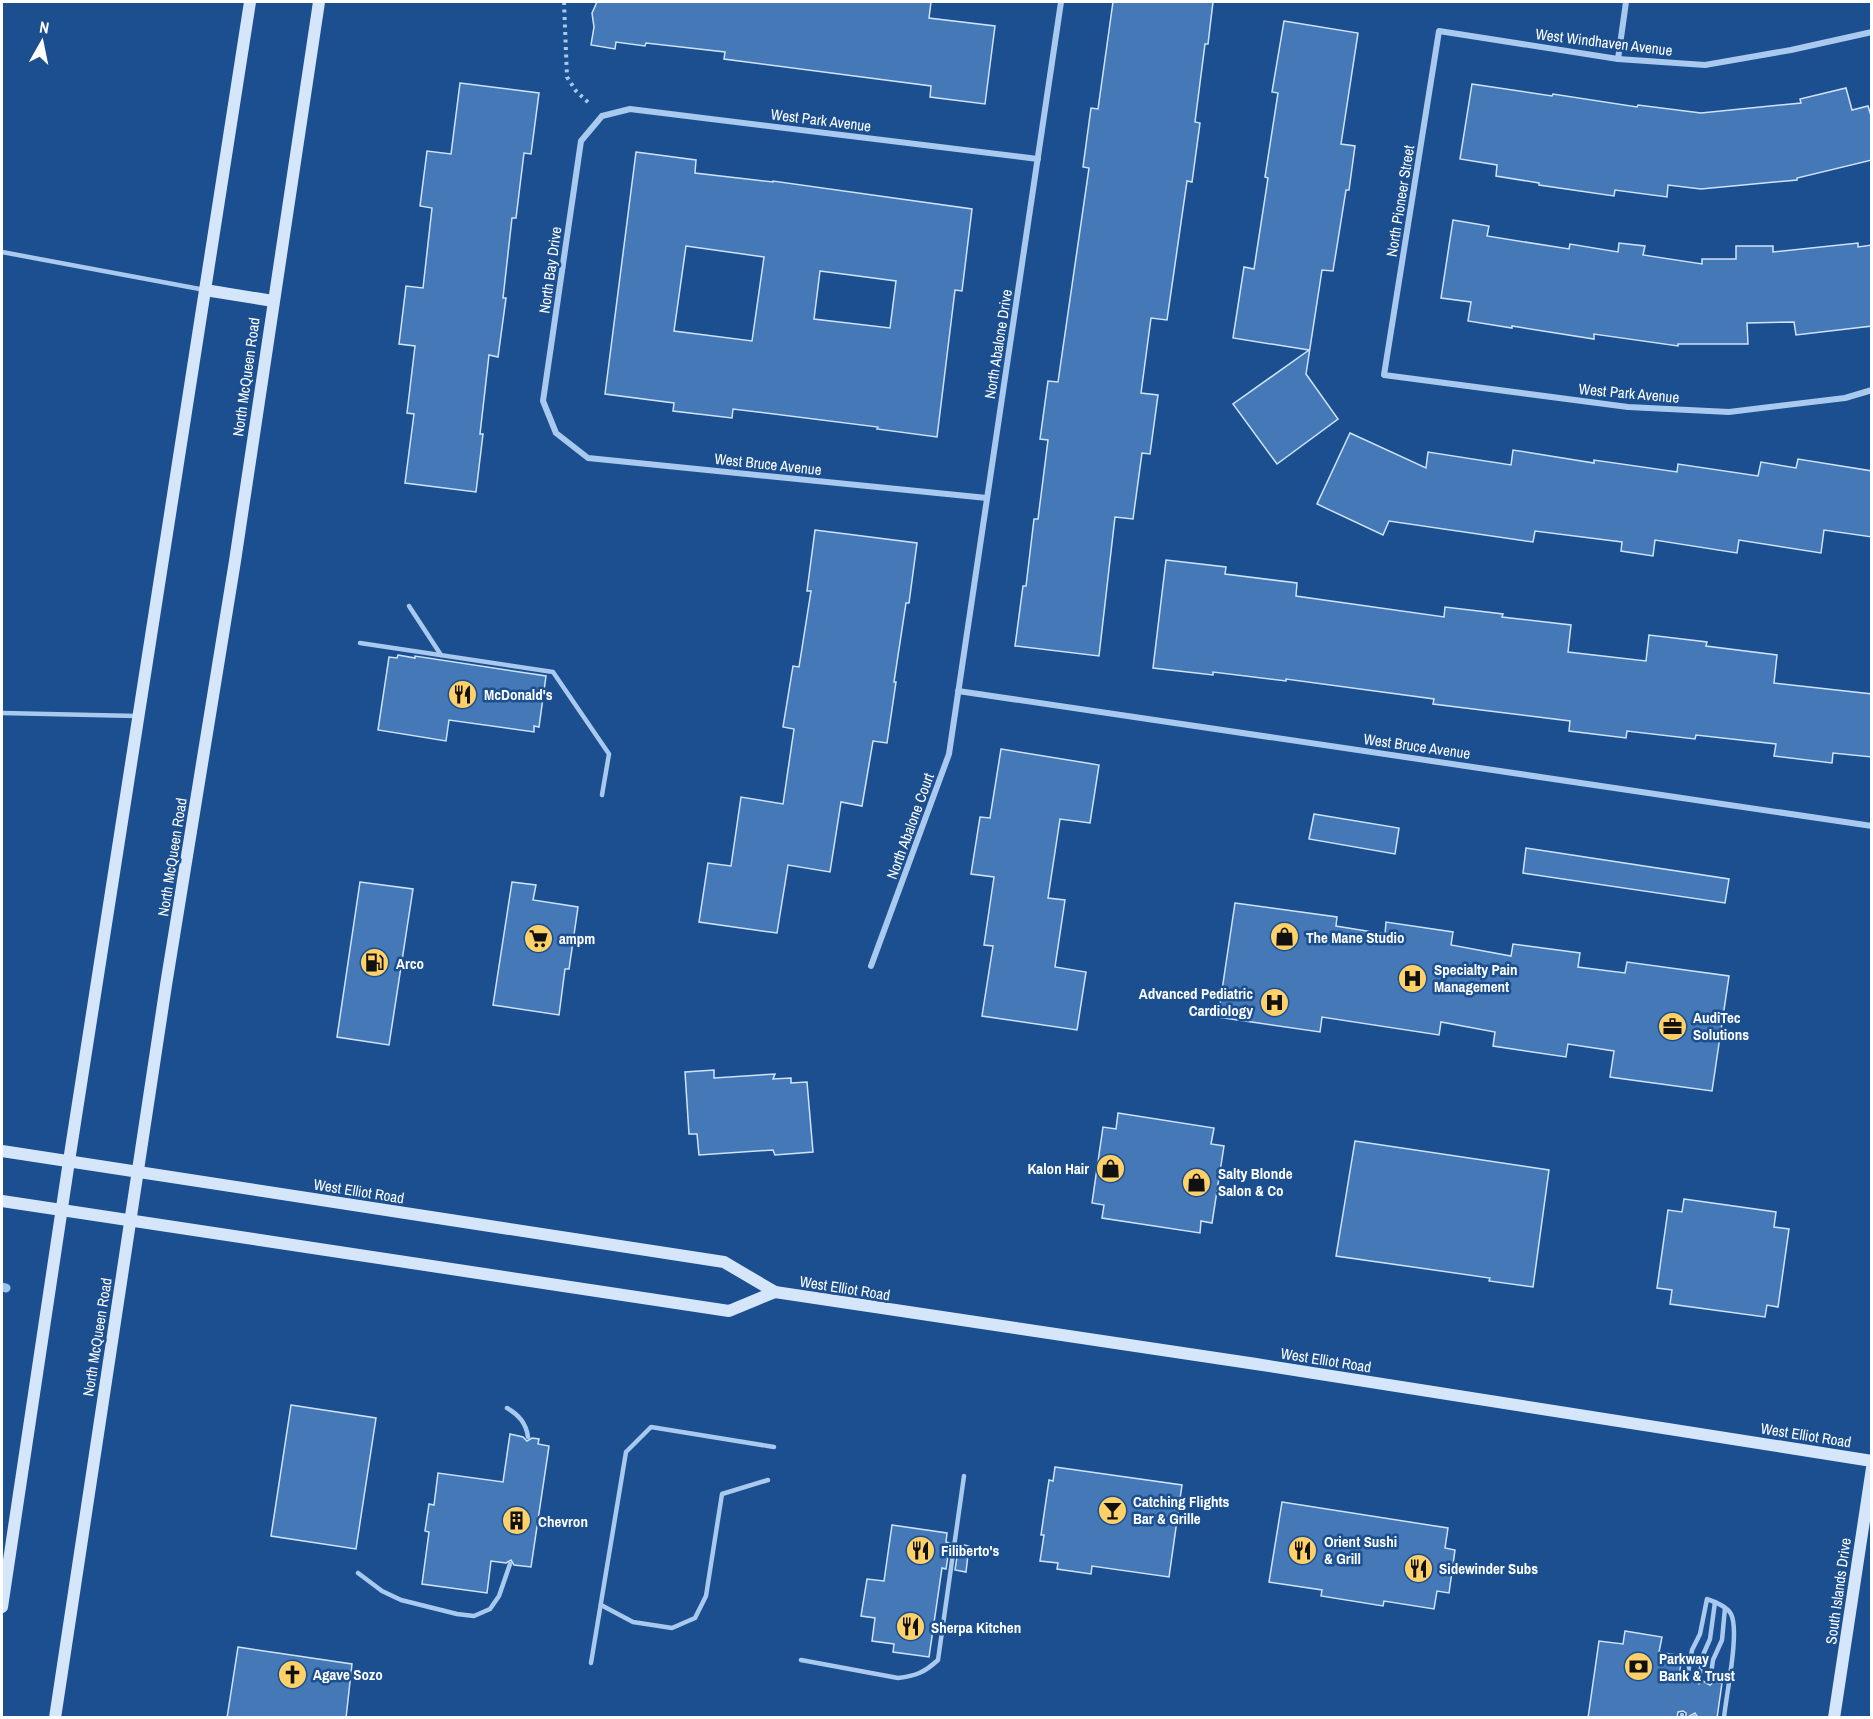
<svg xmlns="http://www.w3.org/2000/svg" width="1873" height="1719" font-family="'Archivo Narrow',sans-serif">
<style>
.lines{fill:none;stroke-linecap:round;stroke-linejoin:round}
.stream{stroke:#9cc4f0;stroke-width:9}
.building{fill:#4478b7;stroke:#cfe3fa;stroke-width:1.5;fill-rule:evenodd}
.path{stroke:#a9c9ee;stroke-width:4;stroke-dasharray:3 4.5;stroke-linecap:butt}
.lane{stroke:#a9c9ee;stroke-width:4.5}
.street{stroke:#a9c9ee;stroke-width:6}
.secondary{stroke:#d6e6fa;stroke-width:12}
.labels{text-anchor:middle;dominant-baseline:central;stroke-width:5;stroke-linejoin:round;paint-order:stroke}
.street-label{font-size:15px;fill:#fff;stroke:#1b4f8f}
.poi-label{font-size:15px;font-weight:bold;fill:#fff;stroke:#1b4f8f;text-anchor:start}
</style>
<rect width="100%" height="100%" fill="#1b4f8f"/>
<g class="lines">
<path class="stream" d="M2,1287L6,1288"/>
</g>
<g class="building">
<path d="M597,2H931L929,18L995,26L985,104L930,97L931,86L724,59L725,52L646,43L645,46L616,42L615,49L591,45L594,27L592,13Z"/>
<path d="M1113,2H1213L1208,44H1205L1195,122L1200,123L1192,182L1187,181L1167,320L1151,318L1141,393L1158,395L1150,454L1142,453L1133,519L1115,517L1099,656L1015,646L1023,586H1026L1034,519H1038L1048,440L1040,439L1048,381L1058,382L1089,168L1083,167L1091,108L1098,109Z"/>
<path d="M1284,21L1358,33L1341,144L1355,146L1349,190H1346L1333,271L1322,270L1306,374L1338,419L1277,464L1233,404L1309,350L1233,338L1244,267L1254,269L1268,178L1265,177L1278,93L1272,92Z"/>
<path d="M460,83L539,93L531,154L524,153L516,218H512L503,298H506L498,357L489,355L480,434H483L476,492L405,483L414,414L407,413L415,346L399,344L406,286L423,288L432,208L420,206L427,151L451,154Z"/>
<path d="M1472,84L1552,96L1553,94L1637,107L1638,105L1701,113L1801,103L1800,99L1846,88L1852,110L1868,106L1872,119V160L1797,178V180L1701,189L1668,185L1667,197L1615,190L1614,196L1539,185V183L1496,176L1497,165L1460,159Z"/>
<path d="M636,152L696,160L695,173L773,182V181L972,209L962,291L955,290L937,437L877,429L878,427L733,409L732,418L673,411L674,403L605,394ZM686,246L764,257L752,341L674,331ZM820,271L896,281L890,328L814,319Z"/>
<path d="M1453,220L1489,226L1487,236L1569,249L1570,244L1618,252L1619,243L1645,246L1643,255L1702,264V259H1736V246H1773V252L1858,243V247L1872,245V326L1796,335L1794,322L1747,323L1748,344H1678V346L1594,334V339L1512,326V328L1468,321L1471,302L1441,298Z"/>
<path d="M1350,433L1426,468L1428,452L1511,465L1513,450L1594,463V460L1677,472L1678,464L1758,476L1761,462L1796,468L1798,459L1872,471V537L1824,530L1821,553L1739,540L1737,553L1655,540L1653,556L1621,551L1622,542L1535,531L1533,542L1389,521L1383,535L1317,504Z"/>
<path d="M815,530L917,543L909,603H906L894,682H896L887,743L873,741L862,806L841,802L830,872L788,865L777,933L699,922L708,863L731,866L741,797L783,804L794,729L783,727L793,666L799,667L811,591H807Z"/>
<path d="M1166,560L1226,567L1225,574L1297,583L1296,596L1444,617L1445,607L1503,614L1502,617L1571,625L1568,652L1646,661L1649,635L1707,642L1706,646L1777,655L1774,683L1872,694V757L1833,753L1832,763L1774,756L1776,744L1696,735L1695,739L1627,731L1626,738L1569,731L1570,721L1433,704L1434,699L1286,679V681L1213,672V675L1153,668Z"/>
<path d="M398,655L415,658V656L546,676L539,727L534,726V732L449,720L446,741L378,730L389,657L397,658Z"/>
<path d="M1001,749L1099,765L1090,823L1060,819L1048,898L1065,900L1055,967L1086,972L1077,1030L982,1016L993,946L984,945L994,877L971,874L980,817L990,818Z"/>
<path d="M1314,814L1399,828L1395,854L1309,839Z"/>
<path d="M1526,848L1729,879L1725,903L1523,873Z"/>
<path d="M360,882L413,889L389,1045L337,1037Z"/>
<path d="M512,882L536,885L533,900L578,907L569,969H565L559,1015L493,1005Z"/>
<path d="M1235,903L1337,917L1336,926L1385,934L1386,922L1453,932L1451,945L1511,956L1513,944L1580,953L1578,967L1625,973L1627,962L1729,976L1712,1091L1610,1077L1614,1051L1568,1044L1566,1057L1493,1046L1495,1032L1441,1022L1439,1035L1322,1017L1320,1032L1218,1017Z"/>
<path d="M714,1070V1078L775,1074L773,1079L791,1078V1083L807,1082L813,1152L775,1155L773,1150L699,1155L697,1134H689L685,1072Z"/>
<path d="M1118,1113L1214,1128L1211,1144L1224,1146L1212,1223L1201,1221L1200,1233L1102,1218L1104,1205L1092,1203L1103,1127L1116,1129Z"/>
<path d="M1355,1141L1549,1170L1533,1287L1489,1281L1490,1278L1336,1256Z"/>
<path d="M1684,1199L1776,1212L1774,1227L1789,1229L1778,1307L1767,1305L1765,1317L1670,1304L1672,1290L1657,1288L1668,1210L1682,1212Z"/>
<path d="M291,1405L376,1418L356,1549L271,1536Z"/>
<path d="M510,1434L523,1437L527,1441L532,1438L539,1439L538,1444L549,1446L531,1567L514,1565L511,1560L506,1563L491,1561L487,1593L422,1584L429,1532L425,1531L429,1504L434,1505L438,1473L503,1482Z"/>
<path d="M1055,1467L1182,1485L1169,1577L1092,1566L1091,1574L1057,1569L1058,1563L1040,1561L1044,1535H1041L1049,1480L1053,1481Z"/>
<path d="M1282,1502L1448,1528L1445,1548L1455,1550L1449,1593L1437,1591L1434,1609L1384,1601L1383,1606L1321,1596L1322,1590L1269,1582Z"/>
<path d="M892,1525L947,1533L946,1542L950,1543L946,1569L942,1568L929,1657L893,1652L894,1644L872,1641L875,1618L861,1616L867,1579L884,1581Z"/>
<path d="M959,1544L969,1546L966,1572L955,1570Z"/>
<path d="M1625,1631L1662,1637L1659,1652L1682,1656L1679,1677L1683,1678L1685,1682H1689L1691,1679L1695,1680L1699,1684L1703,1681L1710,1685L1714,1682L1722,1683L1717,1718H1698L1695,1713L1686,1718V1713L1683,1711L1678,1712L1677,1718H1588L1599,1641L1623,1644Z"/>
<path d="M238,1647L352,1664L346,1718H227Z"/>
</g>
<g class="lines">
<path class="path" d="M564,2L567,77L576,91L591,105"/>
<g class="lane">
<path d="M2,252L205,290"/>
<path d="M409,606L441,655"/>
<path d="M360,643L553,672L609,754L602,795"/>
<path d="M2,713L137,716"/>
<path d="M507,1408C519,1415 526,1423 528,1437"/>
<path d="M358,1573L382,1591L401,1600L457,1614L474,1616L490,1609L499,1596L510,1564"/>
<path d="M601,1605L633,1622L672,1628L695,1618L706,1596L722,1494L768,1480"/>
<path d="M801,1660L898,1678C916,1676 925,1672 938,1660L964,1476"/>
<path d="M591,1663L626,1452L651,1427L774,1447"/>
<path d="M1687,1678L1692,1650L1700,1634L1707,1599C1715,1602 1727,1606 1731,1614C1740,1632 1726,1695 1724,1718"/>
<path d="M1699,1680L1703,1655L1710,1639L1715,1602"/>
<path d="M1710,1681L1713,1660L1722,1640L1725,1608"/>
<path d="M1682,1718V1715"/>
<path d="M1693,1718L1694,1717"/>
</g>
<g class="street">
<path d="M1872,32L1791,50L1705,65L1618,59L1439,31L1384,375L1628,407L1729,412L1845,398L1872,390"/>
<path d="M1618,59L1626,2"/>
<path d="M987,498L588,458L556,433L543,401L581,141L602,116L630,109L1038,159"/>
<path d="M958,691L1872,826"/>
<path d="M871,966L949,754L1061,2"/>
</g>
<g class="secondary">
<path d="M205,290L273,301"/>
<path d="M2,1151L724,1262L775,1292L1256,1364L1872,1461"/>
<path d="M2,1201L729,1311L775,1292"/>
<path d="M2,1607L69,1161L250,2"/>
<path d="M55,1718L166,985L235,561L319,2"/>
<path d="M1834,1718L1872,1468"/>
</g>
</g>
<defs>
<symbol id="restaurant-disc" viewBox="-11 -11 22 22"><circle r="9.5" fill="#ffd166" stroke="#1b4f8f"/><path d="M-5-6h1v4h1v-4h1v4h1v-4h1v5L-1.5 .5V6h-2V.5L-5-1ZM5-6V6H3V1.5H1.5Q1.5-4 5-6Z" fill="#111"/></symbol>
<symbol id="shop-disc" viewBox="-11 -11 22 22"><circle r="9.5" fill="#ffd166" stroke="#1b4f8f"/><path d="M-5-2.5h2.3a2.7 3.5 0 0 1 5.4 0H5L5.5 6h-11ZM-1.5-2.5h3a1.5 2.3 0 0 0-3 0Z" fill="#111"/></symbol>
<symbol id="supermarket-disc" viewBox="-11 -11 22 22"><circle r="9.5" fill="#ffd166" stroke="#1b4f8f"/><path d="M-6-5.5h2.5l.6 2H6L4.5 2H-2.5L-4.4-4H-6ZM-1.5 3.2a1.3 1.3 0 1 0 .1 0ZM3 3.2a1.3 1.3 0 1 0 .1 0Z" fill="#111"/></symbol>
<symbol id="fuel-disc" viewBox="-11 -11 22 22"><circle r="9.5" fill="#ffd166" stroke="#1b4f8f"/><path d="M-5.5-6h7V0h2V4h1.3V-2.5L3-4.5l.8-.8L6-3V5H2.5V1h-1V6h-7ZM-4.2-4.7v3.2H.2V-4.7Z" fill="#111"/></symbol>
<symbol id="hospital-disc" viewBox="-11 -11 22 22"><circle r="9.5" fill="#ffd166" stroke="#1b4f8f"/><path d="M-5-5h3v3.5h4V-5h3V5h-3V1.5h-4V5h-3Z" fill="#111"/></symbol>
<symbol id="office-disc" viewBox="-11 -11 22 22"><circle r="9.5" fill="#ffd166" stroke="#1b4f8f"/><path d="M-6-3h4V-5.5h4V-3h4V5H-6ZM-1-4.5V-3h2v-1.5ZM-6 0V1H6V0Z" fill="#111"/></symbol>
<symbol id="bar-disc" viewBox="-11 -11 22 22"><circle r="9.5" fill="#ffd166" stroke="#1b4f8f"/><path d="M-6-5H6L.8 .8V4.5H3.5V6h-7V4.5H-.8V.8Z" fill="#111"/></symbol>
<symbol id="building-disc" viewBox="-11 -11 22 22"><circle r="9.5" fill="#ffd166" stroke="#1b4f8f"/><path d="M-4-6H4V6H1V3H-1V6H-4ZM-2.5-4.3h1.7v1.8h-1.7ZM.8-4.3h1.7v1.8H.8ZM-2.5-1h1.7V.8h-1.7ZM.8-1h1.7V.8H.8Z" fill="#111"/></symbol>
<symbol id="bank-disc" viewBox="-11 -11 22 22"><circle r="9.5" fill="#ffd166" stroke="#1b4f8f"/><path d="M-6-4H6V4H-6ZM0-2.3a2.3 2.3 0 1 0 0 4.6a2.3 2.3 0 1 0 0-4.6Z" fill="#111"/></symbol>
<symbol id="church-disc" viewBox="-11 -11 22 22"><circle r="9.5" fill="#ffd166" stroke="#1b4f8f"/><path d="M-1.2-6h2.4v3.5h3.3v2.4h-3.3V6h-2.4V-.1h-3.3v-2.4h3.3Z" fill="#111"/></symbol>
</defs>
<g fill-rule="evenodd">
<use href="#restaurant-disc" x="446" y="678" width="33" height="33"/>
<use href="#shop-disc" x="1268" y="920" width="33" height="33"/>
<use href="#supermarket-disc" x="522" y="922" width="33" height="33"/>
<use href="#fuel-disc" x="358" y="946" width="33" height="33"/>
<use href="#hospital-disc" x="1396" y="962" width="33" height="33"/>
<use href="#hospital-disc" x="1258" y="986" width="33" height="33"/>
<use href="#office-disc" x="1656" y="1010" width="33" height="33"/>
<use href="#shop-disc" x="1094" y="1152" width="33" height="33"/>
<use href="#shop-disc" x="1180" y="1166" width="33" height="33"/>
<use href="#bar-disc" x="1096" y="1494" width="33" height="33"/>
<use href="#building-disc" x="500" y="1504" width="33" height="33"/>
<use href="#restaurant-disc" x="904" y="1534" width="33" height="33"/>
<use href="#restaurant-disc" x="1286" y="1534" width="33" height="33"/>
<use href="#restaurant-disc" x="1402" y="1552" width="33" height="33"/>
<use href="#restaurant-disc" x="894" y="1610" width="33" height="33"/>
<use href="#bank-disc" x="1622" y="1650" width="33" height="33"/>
<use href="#church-disc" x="276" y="1658" width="33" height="33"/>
</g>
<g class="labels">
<g class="street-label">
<text transform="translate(1604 42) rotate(7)">West Windhaven Avenue</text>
<text transform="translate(821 120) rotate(7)">West Park Avenue</text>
<text transform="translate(1400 201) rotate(-81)">North Pioneer Street</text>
<text transform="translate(550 270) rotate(-82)">North Bay Drive</text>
<text transform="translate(998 344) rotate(-81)">North Abalone Drive</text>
<text transform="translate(246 377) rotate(-82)">North McQueen Road</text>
<text transform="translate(1629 393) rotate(5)">West Park Avenue</text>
<text transform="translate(768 464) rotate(6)">West Bruce Avenue</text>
<text transform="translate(1417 746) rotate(8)">West Bruce Avenue</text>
<text transform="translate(910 826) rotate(-70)">North Abalone Court</text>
<text transform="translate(172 857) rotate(-81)">North McQueen Road</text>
<text transform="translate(359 1191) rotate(9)">West Elliot Road</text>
<text transform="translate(845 1288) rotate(9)">West Elliot Road</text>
<text transform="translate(97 1337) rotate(-81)">North McQueen Road</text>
<text transform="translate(1326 1360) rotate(9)">West Elliot Road</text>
<text transform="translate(1806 1435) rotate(9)">West Elliot Road</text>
<text transform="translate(1838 1591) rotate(-82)">South Islands Drive</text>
</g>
<g class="poi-label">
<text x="484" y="694">McDonald's</text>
<text x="1306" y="937">The Mane Studio</text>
<text x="559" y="938">ampm</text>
<text x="396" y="963">Arco</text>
<text x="1434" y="969">Specialty Pain<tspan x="1434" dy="17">Management</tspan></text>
<text x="1253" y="993" text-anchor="end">Advanced Pediatric<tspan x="1253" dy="17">Cardiology</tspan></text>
<text x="1693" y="1017">AudiTec<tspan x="1693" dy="17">Solutions</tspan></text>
<text x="1089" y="1168" text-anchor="end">Kalon Hair</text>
<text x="1218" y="1173">Salty Blonde<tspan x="1218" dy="17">Salon &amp; Co</tspan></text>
<text x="1133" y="1501">Catching Flights<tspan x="1133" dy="17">Bar &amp; Grille</tspan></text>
<text x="538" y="1521">Chevron</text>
<text x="1324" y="1541">Orient Sushi<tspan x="1324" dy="17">&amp; Grill</tspan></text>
<text x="941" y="1550">Filiberto's</text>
<text x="1439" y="1568">Sidewinder Subs</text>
<text x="931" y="1627">Sherpa Kitchen</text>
<text x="1659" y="1658">Parkway<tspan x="1659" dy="17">Bank &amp; Trust</tspan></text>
<text x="313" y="1674">Agave Sozo</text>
</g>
</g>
<rect width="1873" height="1719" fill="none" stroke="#ffffff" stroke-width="6"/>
<g transform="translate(42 42) rotate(9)" stroke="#1b4f8f" stroke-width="4.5" paint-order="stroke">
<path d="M0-4.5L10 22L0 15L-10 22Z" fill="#ffffff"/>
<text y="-9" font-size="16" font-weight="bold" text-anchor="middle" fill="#ffffff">N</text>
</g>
</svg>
